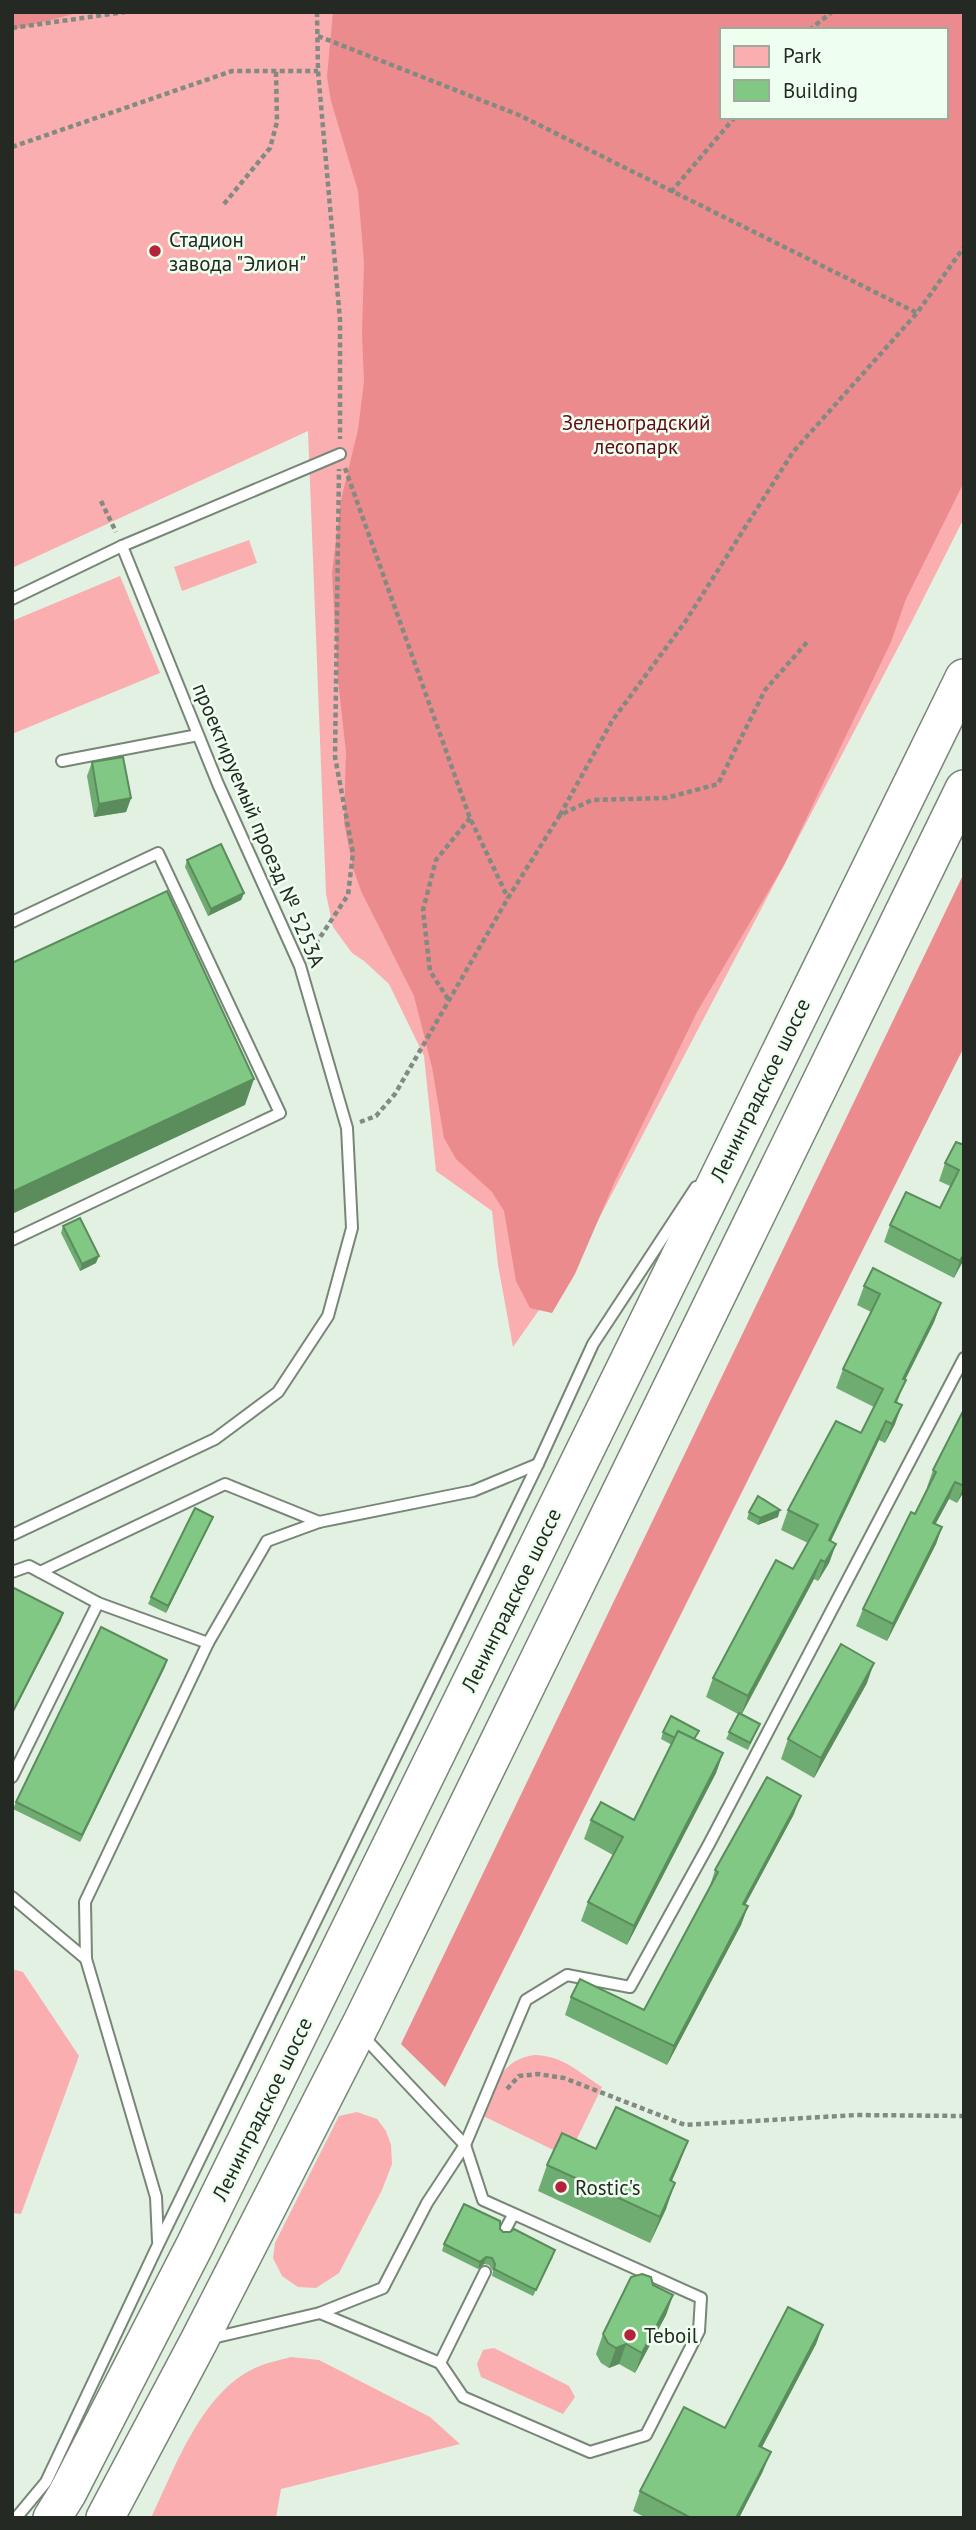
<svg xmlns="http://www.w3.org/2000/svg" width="976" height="2530" font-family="'PT Sans',sans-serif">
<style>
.green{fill:#fbaeaf;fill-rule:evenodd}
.forest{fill:#ec8b8d;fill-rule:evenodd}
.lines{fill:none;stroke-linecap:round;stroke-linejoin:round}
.service-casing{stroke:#788678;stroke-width:14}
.trunk-casing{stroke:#788678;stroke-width:40}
.path{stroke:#818b81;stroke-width:4.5;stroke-dasharray:5 3.5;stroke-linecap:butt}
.service{stroke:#fff;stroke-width:10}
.trunk{stroke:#fff;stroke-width:37}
.wall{fill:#6fac72}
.shaded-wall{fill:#5a8c5c}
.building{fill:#81c884;stroke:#5a8c5c;stroke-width:2}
.poi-dot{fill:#b5233a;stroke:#efffef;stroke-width:2.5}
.labels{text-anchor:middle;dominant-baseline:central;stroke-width:5;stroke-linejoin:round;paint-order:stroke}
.poi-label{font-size:21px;fill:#242924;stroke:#efffef;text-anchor:start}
.park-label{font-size:21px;fill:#630a1a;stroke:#efffef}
.street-label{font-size:21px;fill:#242924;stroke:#efffef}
</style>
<rect width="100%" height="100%" fill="#e2f1e2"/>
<g class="green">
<path d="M12,12H964V518L912,621L585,1245L513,1347L498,1265L492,1211L436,1171L424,1056L389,984L364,961L352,953L333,927L326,894L308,431L12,568ZM722,30H946V117H722Z"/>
<path d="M249,540L257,563L182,591L174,567Z"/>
<path d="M120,576L160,673L12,734V621Z"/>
<path d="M12,1969L23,1972L79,2056L21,2214L12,2213Z"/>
<path d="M534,2055C564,2056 578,2072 602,2087L568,2157L481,2115C492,2087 501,2060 534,2055Z"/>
<path d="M357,2112L377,2119L386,2131L391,2145L392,2164L382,2190L339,2273L316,2288L298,2287L282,2276L273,2258L275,2243L339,2116Z"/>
<path d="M494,2348L569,2386L575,2397L563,2414L481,2377L477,2364L483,2350Z"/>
<path d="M291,2357L319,2360L430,2417L460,2444L281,2489L276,2518H151C175,2468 201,2393 255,2368C266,2363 280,2360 291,2357Z"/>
</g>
<g class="forest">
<path d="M12,12H81L12,30Z"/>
<path d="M333,12H964V482L906,599L891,642L784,865L697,1012L615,1181L575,1274L552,1313L530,1308L516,1281L504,1211L492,1192L456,1159L444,1138L432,1067L414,996L361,891L353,868L344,823L346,752L338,680L332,573L341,500L358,430L364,382L362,334L364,262L358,191L331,101L327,77ZM722,30H946V117H722Z"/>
<path d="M964,873V1047L445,2087L401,2044Z"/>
</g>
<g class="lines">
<defs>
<g id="service">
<path d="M12,599L122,546L340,454"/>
<path d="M62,761L198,735"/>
<path d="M12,922L158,853L280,1113L12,1240"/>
<path d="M12,1535L215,1439L278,1392L328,1316L352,1228L347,1128L300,966L218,784L122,546"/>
<path d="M12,1572L29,1566L98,1603"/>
<path d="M40,1572L225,1484L319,1522"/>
<path d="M12,1777L98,1603L208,1643"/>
<path d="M12,1897L86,1959"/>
<path d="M504,2232L513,2215"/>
<path d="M158,2241L156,2197L86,1959L85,1902L208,1643L267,1541L319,1522L473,1491L538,1464"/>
<path d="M320,2313L440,2363L463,2397L590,2452L646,2435L699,2331L701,2298L483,2200L465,2145L362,2035"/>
<path d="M208,2339L320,2313L383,2288L427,2203L465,2145L526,2000L567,1975L630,1987L709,1844L964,1358"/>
<path d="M440,2363L485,2272"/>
<path d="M16,2518L46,2482L158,2245L538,1464L593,1344L696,1187"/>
</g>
<g id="trunk">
<path d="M52,2518L67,2494L195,2245L964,678"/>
<path d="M105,2518L199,2341L363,2020L964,789"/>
</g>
</defs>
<use href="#service" class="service-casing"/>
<use href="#trunk" class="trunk-casing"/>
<g class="path">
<path d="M317,12L318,71L340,320V439"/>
<path d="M12,28L125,12"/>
<path d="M809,30L832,12"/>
<path d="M318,36L519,115L917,313L964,247"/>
<path d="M12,147L232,71H318"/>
<path d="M671,192L735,117"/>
<path d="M224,204L270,148L277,122L276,71"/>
<path d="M345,468L470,818L508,898"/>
<path d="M101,501L116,532"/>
<path d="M560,815L612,721L685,622L793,452L917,313"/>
<path d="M311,951L348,895L353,853L335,757L339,469"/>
<path d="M448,999L430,971L423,910L436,860L470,818"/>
<path d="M360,1122L376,1116L395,1094L508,898L560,815L592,800L666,798L718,784L765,690L808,641"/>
<path d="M507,2089L519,2076L538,2074L564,2078L685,2125L856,2115L964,2116"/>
</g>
<use href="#service" class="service"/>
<use href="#trunk" class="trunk"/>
</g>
<g class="wall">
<path d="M92,762L131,798L126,812L94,817L87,776Z"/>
<path d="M187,860L244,893L241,900L208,916L185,867Z"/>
<path d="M964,1145V1259L954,1278L884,1242L890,1225L940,1208L950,1186L939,1181L945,1163Z"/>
<path d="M63,1226L96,1263L80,1271L61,1233Z"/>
<path d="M864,1286L941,1303L934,1322L905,1380L897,1403L895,1424L885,1443L879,1440L831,1541L836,1544L829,1563L818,1581L814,1579L742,1714L760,1724L748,1750L726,1739L738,1714L706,1697L713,1678L793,1569L808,1543L781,1530L788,1510L861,1433L874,1407L836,1388L843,1369L871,1312L857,1305Z"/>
<path d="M962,1413L964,1491L957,1503L949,1499L935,1524L942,1527L936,1544L887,1641L856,1626L863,1609L928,1488L927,1487L933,1470Z"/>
<path d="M749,1512L778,1517L758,1525L747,1519Z"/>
<path d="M210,1524L166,1613L148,1604L151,1597Z"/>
<path d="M167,1660L80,1842L13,1809L16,1802Z"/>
<path d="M867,1683L814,1778L781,1759L788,1739Z"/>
<path d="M663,1732L695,1740L723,1753L716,1773L627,1945L581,1921L588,1902L613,1855L584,1839L591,1820H634L672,1745L661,1739Z"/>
<path d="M794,1814L745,1905L748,1906L741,1925L667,2065L565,2015L571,1997L644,2010L709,1889L715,1870Z"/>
<path d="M688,2141L672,2181L666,2209L650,2243L538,2191L547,2165L596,2149Z"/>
<path d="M500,2229L503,2232L553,2257L533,2296L492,2276L493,2271L489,2265L484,2264L478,2269L442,2251L444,2244Z"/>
<path d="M653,2285L673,2295L666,2315L635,2373L619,2364L609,2368L601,2363L596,2354L603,2334Z"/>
<path d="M823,2325L816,2344L762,2447L763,2471L739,2518H646L633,2511L640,2491L725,2428Z"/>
</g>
<g class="shaded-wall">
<path d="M131,798L126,812L94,817L99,804Z"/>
<path d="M244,893L241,900L208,916L211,909Z"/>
<path d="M254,1079L245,1105L12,1214V1192Z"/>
<path d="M964,1254V1259L954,1278L960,1261Z"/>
<path d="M99,1256L96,1263L80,1271L82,1264Z"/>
<path d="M941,1303L934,1322L896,1398L903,1379Z"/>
<path d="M902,1405L895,1424L885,1443L892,1424Z"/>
<path d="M886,1421L879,1440L822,1559L829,1540Z"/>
<path d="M955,1482L949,1499L927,1540L933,1523Z"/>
<path d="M964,1486V1491L957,1503Z"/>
<path d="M780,1510L778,1517L758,1525L760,1518Z"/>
<path d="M213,1517L210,1524L166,1613L168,1606Z"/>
<path d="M942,1527L936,1544L887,1641L893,1624Z"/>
<path d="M836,1544L829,1563L818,1581L825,1562Z"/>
<path d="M821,1560L814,1579L741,1715L748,1696Z"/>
<path d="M63,1613L61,1620L12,1715V1713Z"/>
<path d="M167,1660L165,1667L80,1842L82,1835Z"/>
<path d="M874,1663L867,1683L814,1778L821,1758Z"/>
<path d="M723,1753L716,1773L627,1945L634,1926Z"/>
<path d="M801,1796L794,1814L736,1922L743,1904Z"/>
<path d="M748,1906L741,1925L667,2065L674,2046Z"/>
<path d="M688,2141L678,2167L660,2206L670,2180Z"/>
<path d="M675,2183L666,2209L650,2243L660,2217Z"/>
<path d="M486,2257L484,2264L478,2269L480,2262Z"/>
<path d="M673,2295L666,2315L635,2373L642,2353Z"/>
<path d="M823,2325L816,2344L752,2466L759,2446Z"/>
<path d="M626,2344L619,2364L609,2368L616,2348Z"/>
<path d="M771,2452L763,2471L739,2518H736Z"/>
</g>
<g class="building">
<path d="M123,757L131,798L99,804L92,762Z"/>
<path d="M221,844L244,893L211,909L187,860Z"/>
<path d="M167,891L254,1079L12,1192V963Z"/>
<path d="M956,1142L964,1145V1254L960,1261L890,1225L906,1192L940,1208L959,1170L945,1163Z"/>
<path d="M80,1218L99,1256L82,1264L63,1226Z"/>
<path d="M873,1268L941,1303L903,1379L906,1380L895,1402L902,1405L892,1424L886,1421L829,1540L836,1544L825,1562L821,1560L748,1696L713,1678L776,1560L793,1569L818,1525L788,1510L836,1421L861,1433L883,1389L843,1369L880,1294L864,1286Z"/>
<path d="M962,1413L964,1414V1486L955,1482L933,1523L942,1527L893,1624L863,1609L911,1512L915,1514L936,1472L933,1470Z"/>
<path d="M758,1496L780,1510L760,1518L749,1512Z"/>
<path d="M195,1508L213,1517L168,1606L151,1597Z"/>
<path d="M12,1587L63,1613L12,1713Z"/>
<path d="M101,1627L167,1660L82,1835L16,1802Z"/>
<path d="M841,1644L874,1663L821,1758L788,1739Z"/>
<path d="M739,1713L760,1724L750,1743L729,1732Z"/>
<path d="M671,1716L699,1731L694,1739L678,1731L675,1738L663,1732Z"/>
<path d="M678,1731L723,1753L634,1926L588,1902L623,1837L591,1820L601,1802L634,1820Z"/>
<path d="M767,1777L801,1796L743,1904L748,1906L674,2046L571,1997L580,1979L644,2010L718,1872L715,1870Z"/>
<path d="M616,2107L688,2141L670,2180L675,2183L660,2217L547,2165L562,2133L596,2149Z"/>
<path d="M464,2204L500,2221V2229L503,2232H510L514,2229L555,2250L536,2290L494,2269L495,2264L492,2258L486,2257L480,2262L444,2244Z"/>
<path d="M642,2274L651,2277L653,2285L673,2295L642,2353L626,2344L616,2348L608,2343L603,2334L631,2277Z"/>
<path d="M788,2307L823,2325L759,2446L771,2452L736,2518H691L640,2491L684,2407L725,2428Z"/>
</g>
<g class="poi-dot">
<circle cx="155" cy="251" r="7"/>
<circle cx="561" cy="2187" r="7"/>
<circle cx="630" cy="2335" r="7"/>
</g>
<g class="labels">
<g class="poi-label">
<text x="169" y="239">Стадион<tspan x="169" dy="24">завода "Элион"</tspan></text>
<text x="575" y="2187">Rostic's</text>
<text x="644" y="2335">Teboil</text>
</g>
<g class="park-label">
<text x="636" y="422">Зеленоградский<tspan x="636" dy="24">лесопарк</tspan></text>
</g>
<g class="street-label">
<text transform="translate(259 825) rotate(67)">проектируемый проезд № 5253А</text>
<text transform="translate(760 1090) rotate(-64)">Ленинградское шоссе</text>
<text transform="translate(511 1600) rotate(-64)">Ленинградское шоссе</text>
<text transform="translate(262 2109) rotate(-64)">Ленинградское шоссе</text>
</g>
</g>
<rect width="976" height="2530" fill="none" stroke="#242924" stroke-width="28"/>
<rect x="720" y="28" width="228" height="91" fill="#efffef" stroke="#9ea99e" stroke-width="2"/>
<rect x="734" y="46" width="35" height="21" fill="#fbaeaf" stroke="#9ea99e" stroke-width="2"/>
<text x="783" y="63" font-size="21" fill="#242924">Park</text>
<rect x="734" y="80" width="35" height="21" fill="#81c884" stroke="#9ea99e" stroke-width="2"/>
<text x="783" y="98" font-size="21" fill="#242924">Building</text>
</svg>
